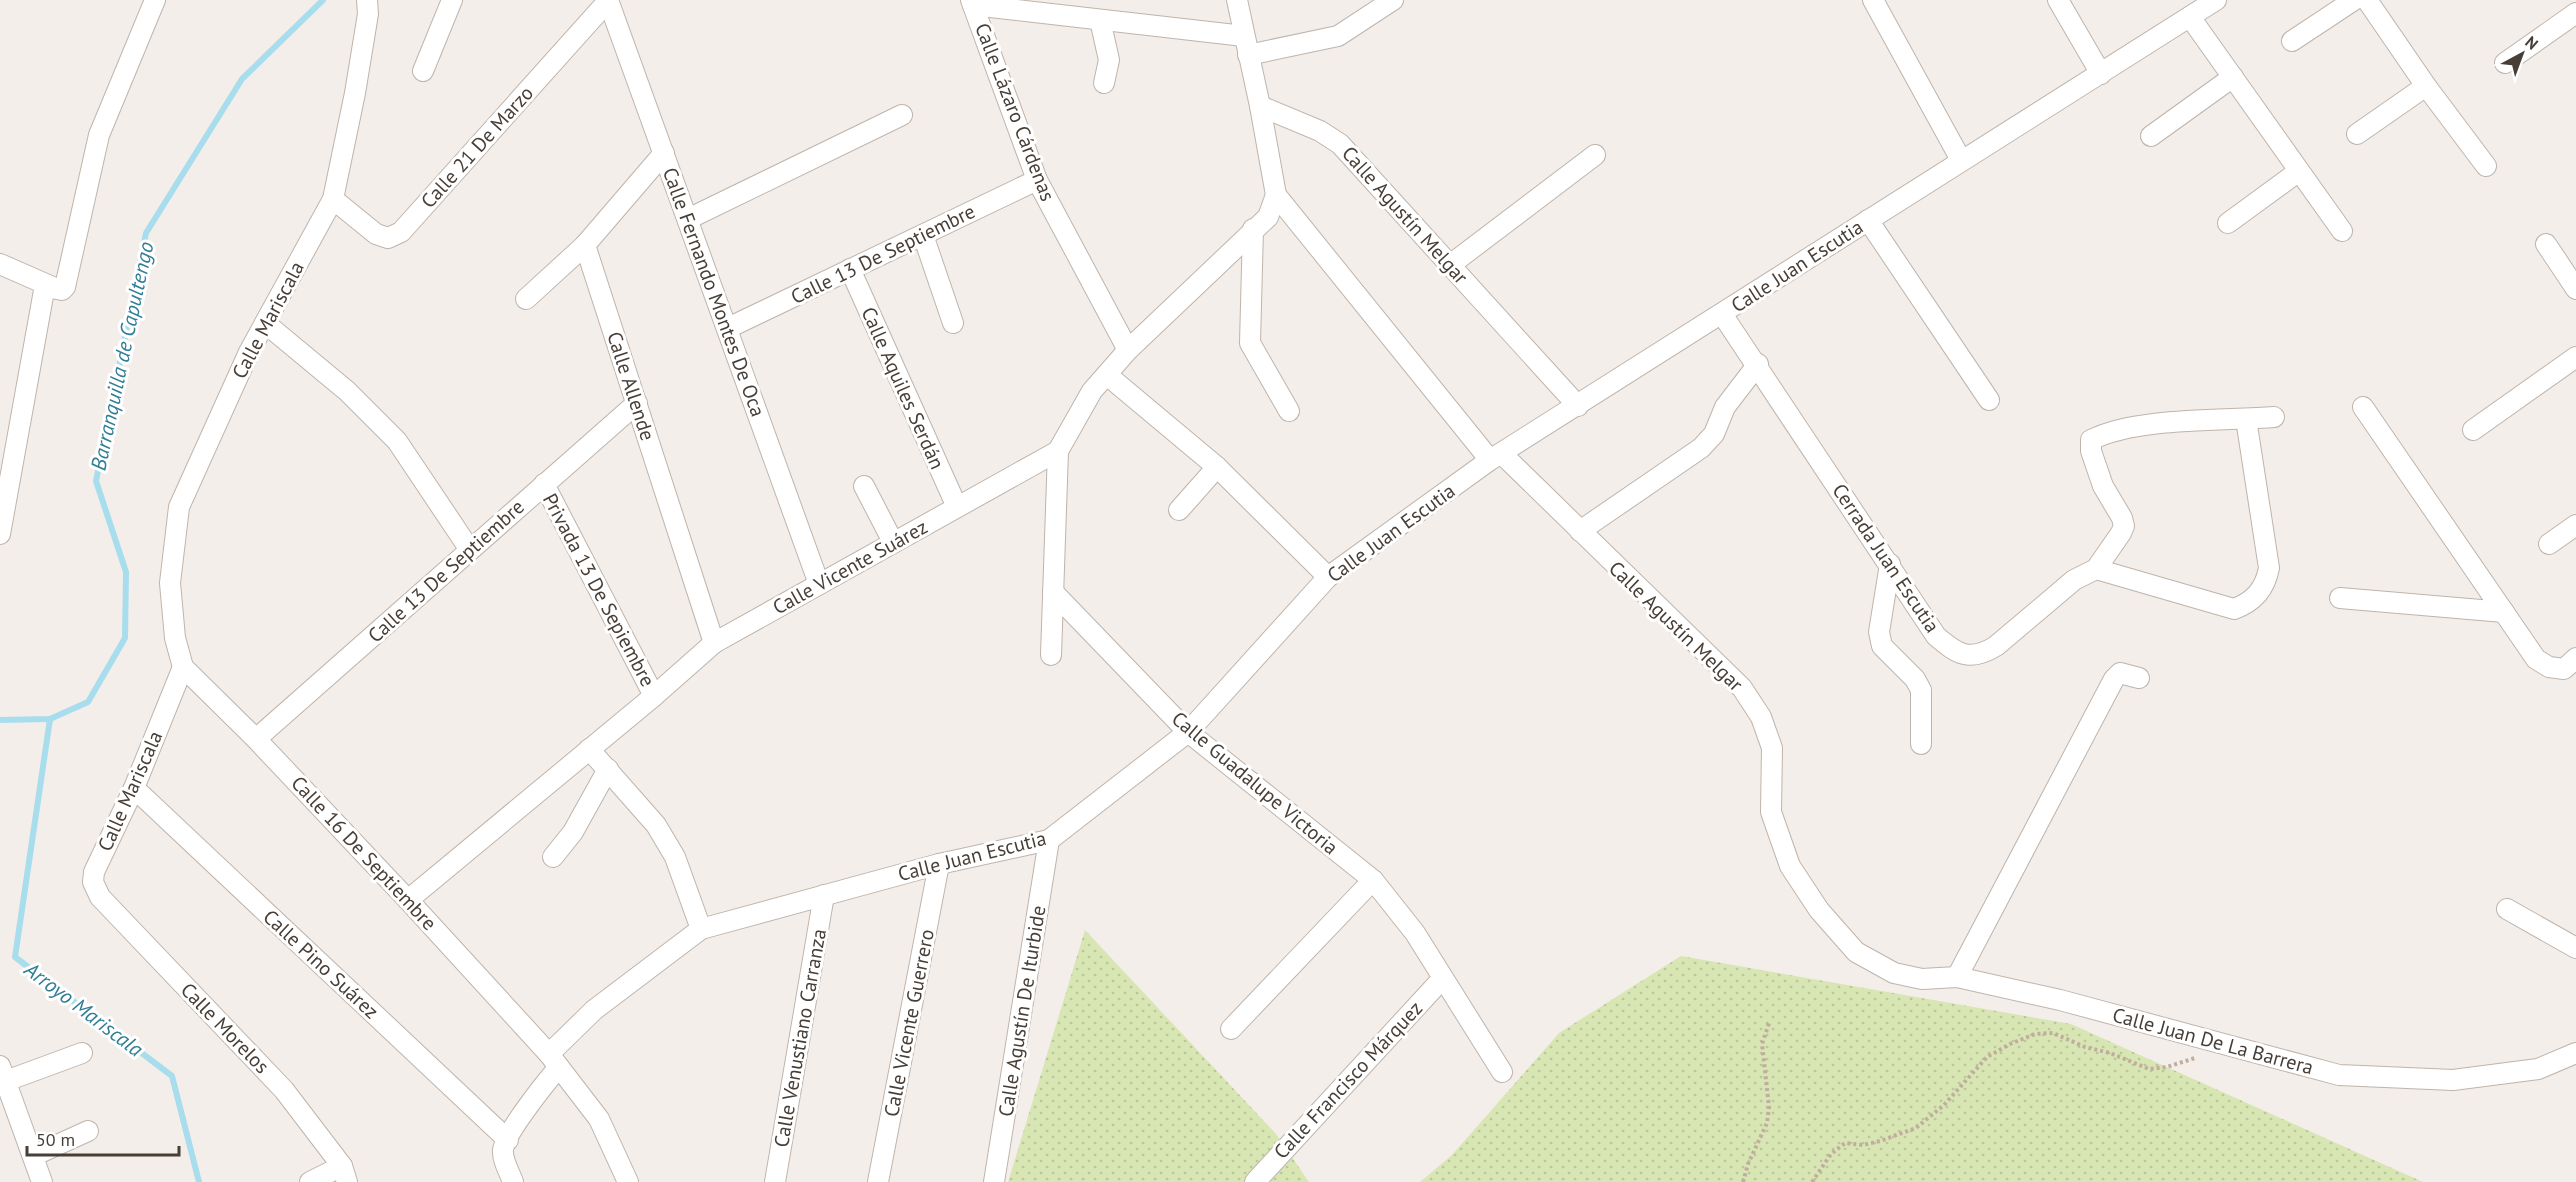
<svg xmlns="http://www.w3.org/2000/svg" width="2576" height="1182" font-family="'PT Sans',sans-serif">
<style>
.grass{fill:url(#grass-dots)}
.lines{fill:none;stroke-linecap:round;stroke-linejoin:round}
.stream{stroke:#a8dded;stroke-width:6}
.minor-casing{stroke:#bfb4ac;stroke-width:22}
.path{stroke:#c0ad9d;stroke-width:4;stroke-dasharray:3 3;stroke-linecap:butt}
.minor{stroke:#fff;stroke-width:20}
.labels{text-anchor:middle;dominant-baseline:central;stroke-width:6;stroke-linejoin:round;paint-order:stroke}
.street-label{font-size:20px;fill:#473e37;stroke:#fff}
.water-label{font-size:21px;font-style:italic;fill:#307e96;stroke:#fff}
</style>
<defs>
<pattern id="grass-dots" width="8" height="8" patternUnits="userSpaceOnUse" patternTransform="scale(1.5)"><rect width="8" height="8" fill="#d8e6b4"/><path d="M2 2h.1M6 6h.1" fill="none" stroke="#bbc69b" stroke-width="1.8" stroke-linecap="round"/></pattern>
</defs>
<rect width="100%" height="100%" fill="#f3eee9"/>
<g class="grass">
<path d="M1085,930L1276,1134L1309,1182H1008Z"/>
<path d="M1681,956L2071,1024L2423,1182H1420L1452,1155L1559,1033Z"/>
</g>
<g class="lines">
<g class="stream">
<path d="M50,719L15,957L172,1076L199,1182"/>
<path d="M0,720L50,719L88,702L125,638L126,572L96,481L146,233L242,79L323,0"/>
</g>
<defs>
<g id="minor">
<path d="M367,0L368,14L355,93L333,199L249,352L179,507L170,583L175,638L183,667L256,739L408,900L549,1054L599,1119L628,1182"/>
<path d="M608,0L819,584"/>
<path d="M971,0L1037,180L1128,350"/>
<path d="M1873,0L1961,160"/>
<path d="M2058,0L2101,74"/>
<path d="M2367,0L2426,86L2486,166"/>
<path d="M973,5L1244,36"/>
<path d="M2190,17L2342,231"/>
<path d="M1100,20L1109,60L1104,83"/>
<path d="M2292,41L2354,0"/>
<path d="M1248,55L1338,36L1393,0"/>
<path d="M2505,63L2576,13"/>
<path d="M423,71L452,0"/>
<path d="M1260,106L1320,131L1340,144L1578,406"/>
<path d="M2357,134L2426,86"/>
<path d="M2151,136L2233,77"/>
<path d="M1276,195L1490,460"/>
<path d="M333,199L376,234L388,238L401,232L608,1"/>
<path d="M688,219L902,115"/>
<path d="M1868,220L1989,400"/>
<path d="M2228,223L2299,171"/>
<path d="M1253,229L1250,343L1289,411"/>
<path d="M923,235L953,323"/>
<path d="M2546,244L2576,289"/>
<path d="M585,245L714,643"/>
<path d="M0,264L57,289L62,290L65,287L99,135L155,0"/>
<path d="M1450,265L1595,155"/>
<path d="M850,269L957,507"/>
<path d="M526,299L585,245L664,153"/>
<path d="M1722,314L1936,636C1958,655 1970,662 1996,646L2074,580L2096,569L2121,533L2124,526L2122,518L2103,486L2091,451V440C2136,417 2222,421 2274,417"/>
<path d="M265,323L347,391L397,441L470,550"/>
<path d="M728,328L1037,180"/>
<path d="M1107,375L1217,467L1328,577"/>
<path d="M2363,407L2536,659L2549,667L2564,669L2576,658"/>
<path d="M2473,430L2576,357"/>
<path d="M1502,454L1742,688L1761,717L1772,748L1771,812L1790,866L1819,910L1856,952L1894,973L1922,979L1957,977L2060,1000L2339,1075L2453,1080L2538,1069L2576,1053"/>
<path d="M544,484L654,696"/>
<path d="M864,486L893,542"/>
<path d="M1179,510L1217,467"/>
<path d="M1580,531L1701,448L1714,434L1725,407L1758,364"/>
<path d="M0,534L45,285"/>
<path d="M2549,544L2576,525"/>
<path d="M1890,564L1879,632L1882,646L1915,679L1921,690V744"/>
<path d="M2096,569L2234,609C2254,602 2265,589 2269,568L2246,419"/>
<path d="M1053,592L1188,732L1373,880L1415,933L1502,1072"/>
<path d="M2340,598L2504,612"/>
<path d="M1051,655L1058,451"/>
<path d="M183,667L134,788L94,872L93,882L100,897L284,1090L342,1166L347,1182"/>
<path d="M256,739L637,403"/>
<path d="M589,749L656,825L675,857L701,929"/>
<path d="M134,788L508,1140"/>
<path d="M553,857L573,832L608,769"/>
<path d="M408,900L654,696L714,643L1058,451L1092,391L1128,350L1268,217L1276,195L1260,106L1237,0"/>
<path d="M2507,909L2576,948"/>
<path d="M1957,977L2114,679L2120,673L2139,678"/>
<path d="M1231,1029L1373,880"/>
<path d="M549,1054L594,1010L701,929L939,864L1049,840L1188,732L1328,577L1490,460L2216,0"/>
<path d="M0,1066L42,1182"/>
<path d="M6,1081L82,1053"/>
<path d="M33,1156L88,1131"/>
<path d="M310,1182L342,1166"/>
<path d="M513,1182C510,1173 502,1160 503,1150C505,1133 546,1082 559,1067"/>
<path d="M775,1182L824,895"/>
<path d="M878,1182L939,864"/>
<path d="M994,1182L1049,840"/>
<path d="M1255,1182L1442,979"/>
</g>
</defs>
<use href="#minor" class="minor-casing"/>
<g class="path">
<path d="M1743,1182L1748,1164L1767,1123L1769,1107L1762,1044L1769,1023"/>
<path d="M1812,1182L1831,1154L1845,1143L1863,1145L1880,1141L1916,1128L1944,1105L1987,1057L2010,1044L2035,1034L2053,1033L2085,1047L2110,1053L2149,1069L2167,1067L2195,1058"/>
</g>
<use href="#minor" class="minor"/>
</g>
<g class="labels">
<g class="street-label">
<text transform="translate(1015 112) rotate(69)">Calle Lázaro Cárdenas</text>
<text transform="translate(477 147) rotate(-48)">Calle 21 De Marzo</text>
<text transform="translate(1405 215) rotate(48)">Calle Agustín Melgar</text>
<text transform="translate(883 254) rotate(-26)">Calle 13 De Septiembre</text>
<text transform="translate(1797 266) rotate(-33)">Calle Juan Escutia</text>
<text transform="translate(714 292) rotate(70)">Calle Fernando Montes De Oca</text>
<text transform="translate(268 320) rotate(-62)">Calle Mariscala</text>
<text transform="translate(631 386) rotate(72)">Calle Allende</text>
<text transform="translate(903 388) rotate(66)">Calle Aquiles Serdán</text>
<text transform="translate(1391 533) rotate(-36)">Calle Juan Escutia</text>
<text transform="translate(1886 558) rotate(56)">Cerrada Juan Escutia</text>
<text transform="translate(850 567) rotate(-29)">Calle Vicente Suárez</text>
<text transform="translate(446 571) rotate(-42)">Calle 13 De Septiembre</text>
<text transform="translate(599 590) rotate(62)">Privada 13 De Sepiembre</text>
<text transform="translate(1676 626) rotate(44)">Calle Agustín Melgar</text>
<text transform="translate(1255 783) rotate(40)">Calle Guadalupe Victoria</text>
<text transform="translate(130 791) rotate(-66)">Calle Mariscala</text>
<text transform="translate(364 853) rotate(47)">Calle 16 De Septiembre</text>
<text transform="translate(972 856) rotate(-14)">Calle Juan Escutia</text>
<text transform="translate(321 964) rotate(43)">Calle Pino Suárez</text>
<text transform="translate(1022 1011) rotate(-81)">Calle Agustín De Iturbide</text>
<text transform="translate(909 1023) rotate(-79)">Calle Vicente Guerrero</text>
<text transform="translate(225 1028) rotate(46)">Calle Morelos</text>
<text transform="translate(800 1038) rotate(-80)">Calle Venustiano Carranza</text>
<text transform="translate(2213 1041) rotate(15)">Calle Juan De La Barrera</text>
<text transform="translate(1348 1080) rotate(-47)">Calle Francisco Márquez</text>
</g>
<g class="water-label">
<text transform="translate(122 356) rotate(-78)">Barranquilla de Capultengo</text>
<text transform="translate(84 1009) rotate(37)">Arroyo Mariscala</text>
</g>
</g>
<g transform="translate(2522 54) rotate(41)" stroke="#ffffff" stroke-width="4.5" paint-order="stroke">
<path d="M0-4.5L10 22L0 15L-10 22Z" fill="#473e37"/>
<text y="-9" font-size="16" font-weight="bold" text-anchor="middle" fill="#473e37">N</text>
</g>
<path d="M27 1146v9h152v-9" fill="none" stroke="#473e37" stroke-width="3"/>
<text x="36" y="1146" font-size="18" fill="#473e37" stroke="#ffffff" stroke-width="4.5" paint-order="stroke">50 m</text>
</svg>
